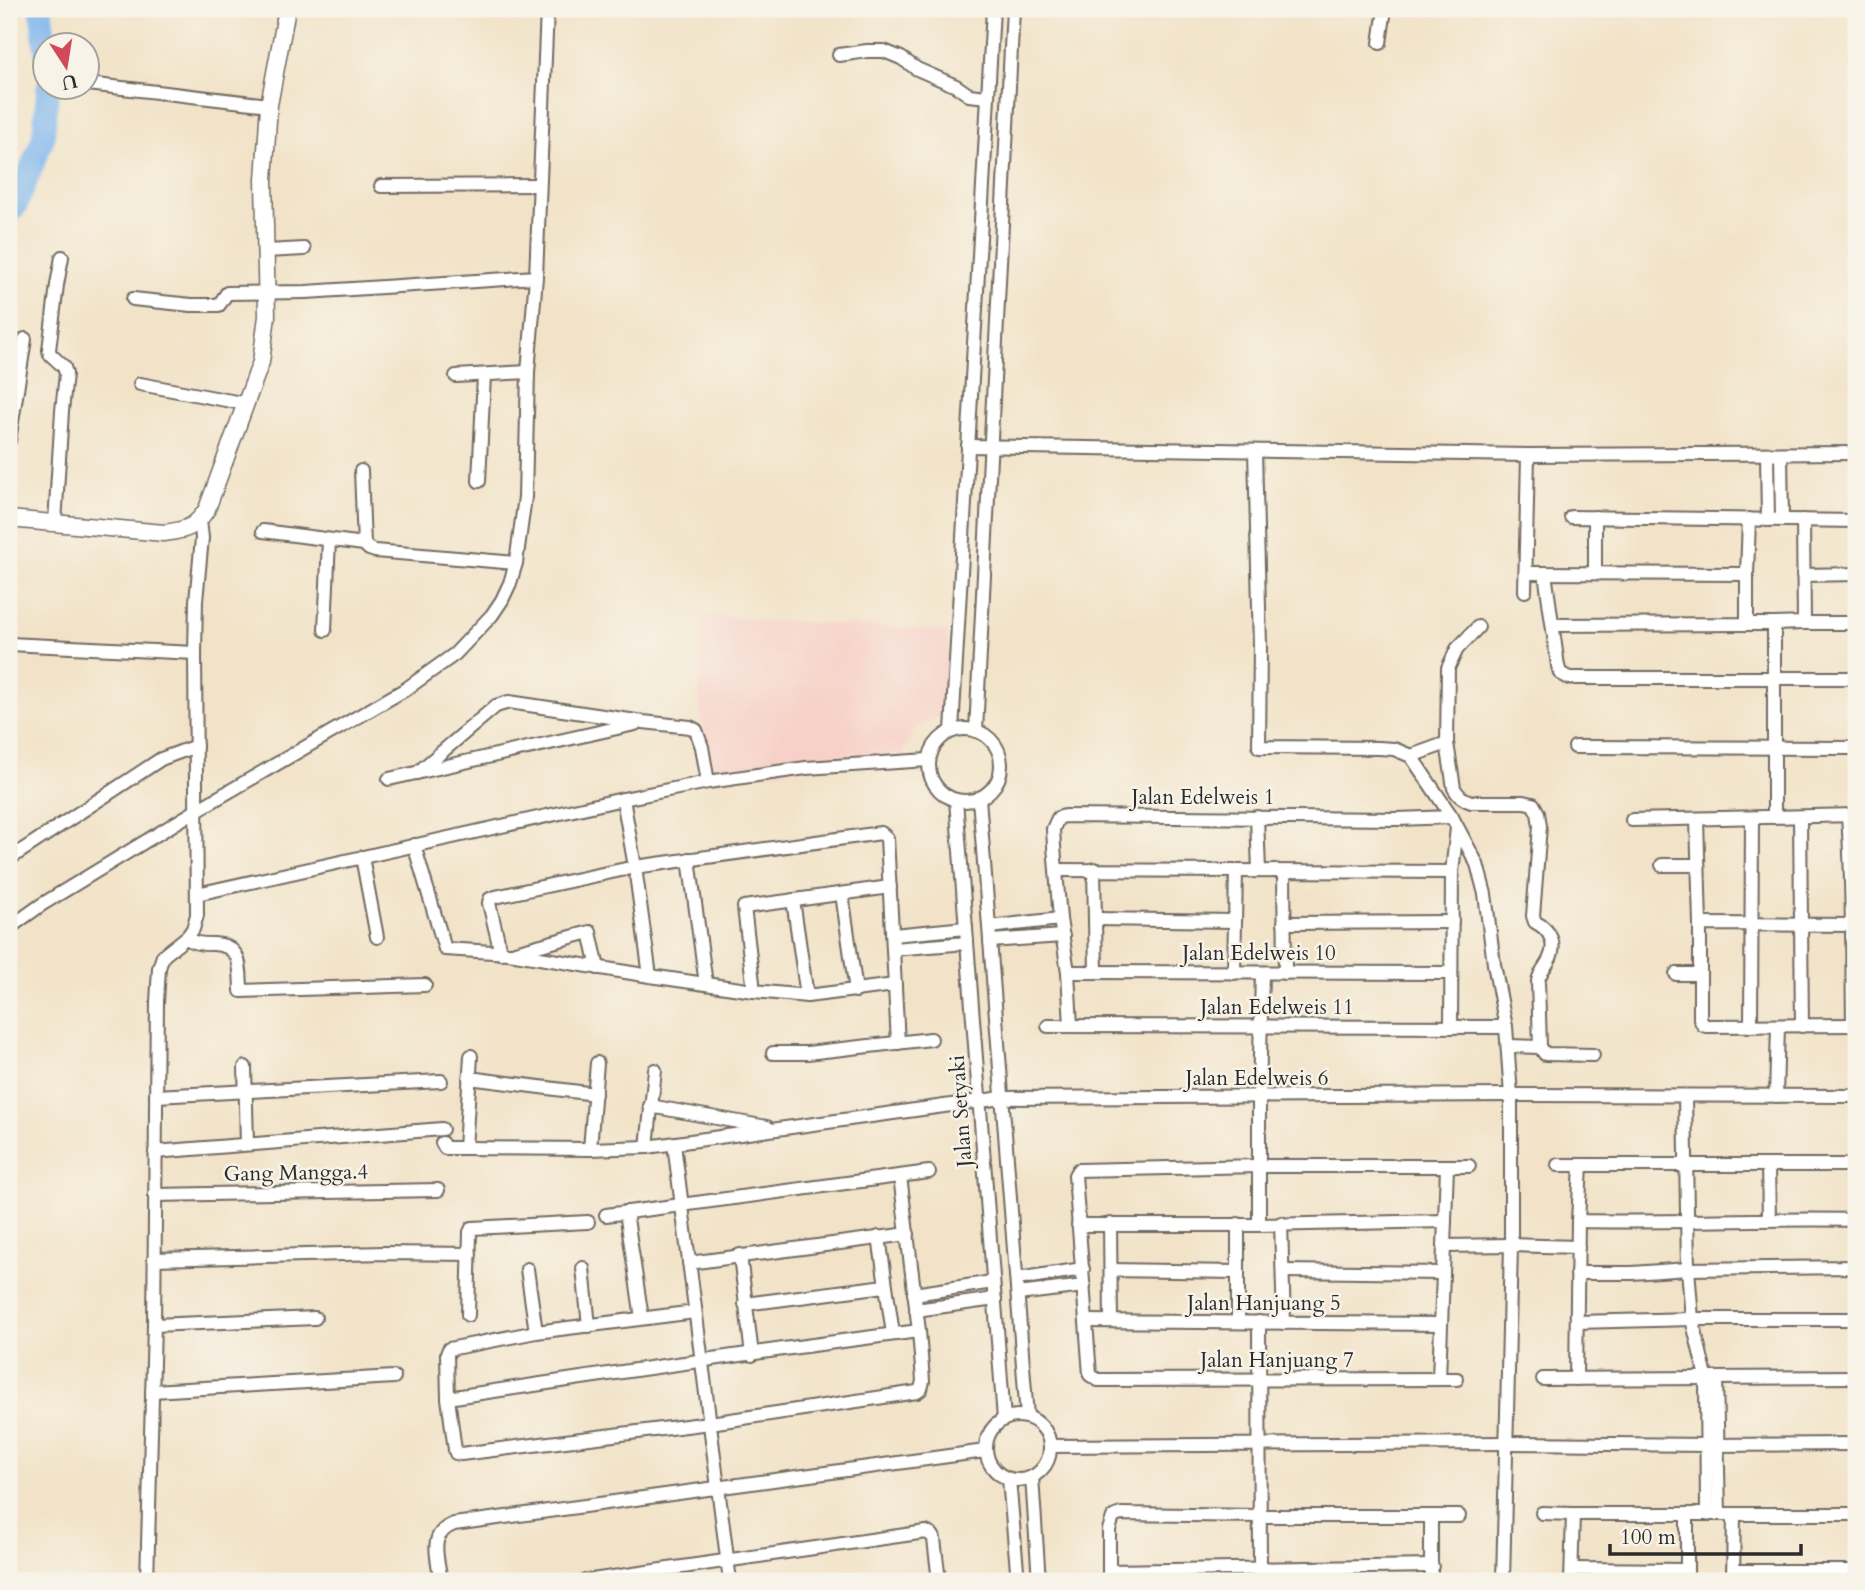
<svg xmlns="http://www.w3.org/2000/svg" width="1865" height="1590" font-family="Cardo,serif">
<style>
.built{fill:#f7d1c8}
.lines{fill:none;stroke-linecap:round;stroke-linejoin:round}
.river{stroke:#7db5ed;stroke-width:23}
.street-casing{stroke:#716b62;stroke-width:16}
.secondary-casing{stroke:#716b62;stroke-width:19}
.street{stroke:#fff;stroke-width:12}
.secondary{stroke:#fff;stroke-width:16}
.labels{text-anchor:middle;dominant-baseline:central;stroke-width:5;stroke-linejoin:round;paint-order:stroke}
.street-label{font-size:21px;fill:#2b2b2b;stroke:#f7f3e8}
</style>
<rect width="100%" height="100%" fill="#f7f3e8"/>
<filter id="ink" filterUnits="userSpaceOnUse"><feTurbulence type="fractalNoise" baseFrequency=".0143" numOctaves="2"/><feDisplacementMap in="SourceGraphic" scale="14" xChannelSelector="R" yChannelSelector="G"/><feConvolveMatrix kernelMatrix="1 2 1 2 8 2 1 2 1" color-interpolation-filters="sRGB"/></filter>
<filter id="wash" filterUnits="userSpaceOnUse"><feTurbulence type="fractalNoise" baseFrequency=".00686" numOctaves="4" result="noise"/><feDisplacementMap in="SourceGraphic" scale="28" xChannelSelector="R" yChannelSelector="G"/><feGaussianBlur stdDeviation="1.57" result="paint"/><feColorMatrix in="noise" values="0 0 0 0 0 0 0 0 0 0 0 0 0 0 0 0 0 1.4 0 .05"/><feComposite in="paint" operator="in"/></filter>
<g filter="url(#wash)">
<rect width="100%" height="100%" fill="#f2e3c8"/>
<path class="built" d="M702,616L948,631L949,711L914,730L903,754L711,781L699,701Z"/>
<g class="lines">
<g class="river">
<path d="M41,9L46,54"/>
<path d="M9,212L16,206L43,139L48,88"/>
</g>
</g>
</g>
<g filter="url(#ink)">
<g class="lines">
<defs>
<g id="street">
<path d="M1380,43L1385,9"/>
<path d="M839,55L867,51H884L901,58L917,69L956,86L969,95L987,97"/>
<path d="M88,84L269,105"/>
<path d="M381,186L539,185"/>
<path d="M266,251L304,249"/>
<path d="M133,299L191,305H219L227,293L306,292L536,277"/>
<path d="M456,376L528,372"/>
<path d="M140,384L247,404"/>
<path d="M9,441L25,339"/>
<path d="M968,446L1528,455L1856,453"/>
<path d="M1255,451L1260,646L1259,747L1379,748L1394,749L1411,756L1452,817L1477,864L1485,894L1494,964L1506,1027L1511,1095V1245L1503,1581"/>
<path d="M1767,454L1768,520"/>
<path d="M1781,454L1782,520"/>
<path d="M361,471L364,544L369,549L375,551L516,563"/>
<path d="M479,481L484,375"/>
<path d="M1571,517L1856,521"/>
<path d="M55,523L62,411L66,374L64,367L50,354L49,350L57,285L62,257"/>
<path d="M263,531L364,544"/>
<path d="M1595,572V517"/>
<path d="M1526,573L1747,574V624L1553,625"/>
<path d="M1545,573L1558,666L1560,673L1569,678H1856"/>
<path d="M1747,574L1749,519"/>
<path d="M1803,575L1856,574"/>
<path d="M1525,591L1528,455"/>
<path d="M1804,623H1856"/>
<path d="M1747,624H1774V817"/>
<path d="M1774,624L1804,623L1803,520"/>
<path d="M1478,627L1457,649L1448,668L1447,743L1454,788C1458,796 1463,799 1471,802H1524L1533,804L1538,813L1540,826L1533,916L1535,922C1551,930 1557,945 1549,960C1545,968 1540,972 1538,981L1540,1047"/>
<path d="M325,630L329,540"/>
<path d="M9,644L195,653"/>
<circle cx="965" cy="765" r="36"/>
<path d="M952,731L993,9"/>
<path d="M976,731L1013,9"/>
<path d="M1575,747L1856,748"/>
<path d="M1411,756L1447,743"/>
<path d="M417,773L496,706L509,702L643,722L690,727L696,730L702,747L708,782"/>
<path d="M389,779L635,724"/>
<path d="M979,798L1027,1417"/>
<path d="M623,799L635,867L650,976"/>
<path d="M956,800L1004,1419"/>
<path d="M1848,816C1853,885 1852,955 1853,1025"/>
<path d="M1257,817L1259,871"/>
<path d="M1800,817L1802,1026"/>
<path d="M1697,819L1700,924"/>
<path d="M1632,820L1856,815"/>
<path d="M414,845L445,949L509,953L650,976L754,991L807,996L895,985"/>
<path d="M362,857L377,937"/>
<path d="M9,859L161,759L196,746"/>
<path d="M689,859L706,984"/>
<path d="M1662,865H1698"/>
<path d="M1094,869L1096,972"/>
<path d="M1056,870L1452,872"/>
<path d="M1284,872L1285,973"/>
<path d="M197,894L623,799L708,782L806,768L928,760"/>
<path d="M842,894L856,991"/>
<path d="M793,900L807,996"/>
<path d="M1095,919L1235,921"/>
<path d="M1284,923L1452,922"/>
<path d="M1856,925L1700,924V1019L1703,1025L1706,1026L1856,1025"/>
<path d="M989,927L1060,919"/>
<path d="M9,928L41,905L197,810L406,689L455,654L492,615L502,600L510,583L516,563L525,497L528,372L536,277L547,9"/>
<path d="M893,935L966,928"/>
<path d="M186,938C196,944 202,944 213,944C243,945 240,969 241,991L425,985"/>
<path d="M990,941L1063,936"/>
<path d="M893,949L967,943"/>
<path d="M515,952L590,932L598,968"/>
<path d="M501,953L489,903L490,899L495,897L635,867L881,833L887,838L898,1043"/>
<path d="M1068,972L1451,973"/>
<path d="M1234,973L1236,871"/>
<path d="M1676,974H1699"/>
<path d="M754,991L744,907L890,887"/>
<path d="M1048,1026L1506,1027"/>
<path d="M1071,1026L1068,972L1060,919L1054,846L1053,829L1058,818L1065,816L1397,819L1452,817"/>
<path d="M1751,1026L1752,818"/>
<path d="M1451,1027L1452,872L1457,828"/>
<path d="M1508,1046L1540,1047L1545,1054L1593,1055"/>
<path d="M773,1053H807L931,1039"/>
<path d="M245,1067L247,1144"/>
<path d="M469,1078L595,1094"/>
<path d="M156,1096L441,1081"/>
<path d="M1685,1096L1688,1269L1692,1319L1706,1377L1707,1514"/>
<path d="M1776,1096L1778,1026"/>
<path d="M650,1106L767,1127"/>
<path d="M442,1143L445,1148H465L590,1149L647,1147L1002,1098L1511,1095L1856,1096"/>
<path d="M674,1144L730,1581"/>
<path d="M647,1147L655,1070"/>
<path d="M465,1148L471,1056"/>
<path d="M590,1149L597,1063"/>
<path d="M155,1152L442,1129"/>
<path d="M1558,1165H1856"/>
<path d="M1768,1165L1769,1219"/>
<path d="M155,1195L438,1190"/>
<path d="M626,1212L642,1318"/>
<path d="M606,1215L929,1172"/>
<path d="M1578,1221C1671,1223 1763,1218 1856,1220"/>
<path d="M1281,1223L1284,1323"/>
<path d="M1110,1224L1111,1321"/>
<path d="M1238,1224V1322"/>
<path d="M1078,1225H1259L1445,1221"/>
<path d="M1259,1225V1097L1262,973"/>
<path d="M879,1237L893,1334"/>
<path d="M1444,1246L1511,1245L1578,1247"/>
<path d="M740,1255L752,1355"/>
<path d="M154,1259L384,1253L470,1254"/>
<path d="M689,1263L908,1234"/>
<path d="M583,1268L589,1326"/>
<path d="M527,1269L536,1332"/>
<path d="M1111,1270L1236,1272"/>
<path d="M1283,1271L1443,1273"/>
<path d="M1577,1273H1632L1688,1269L1856,1267"/>
<path d="M1017,1279L1083,1269"/>
<path d="M914,1294L993,1282"/>
<path d="M1018,1294L1084,1286"/>
<path d="M745,1304L885,1286"/>
<path d="M916,1310L995,1299"/>
<path d="M695,1312L536,1332L449,1349L447,1354L448,1398L455,1450L456,1453L461,1454L710,1423L917,1392L921,1389L923,1381L919,1331L900,1176"/>
<path d="M468,1315L470,1232L472,1228L588,1222"/>
<path d="M1086,1321L1441,1324"/>
<path d="M1259,1322L1260,1569"/>
<path d="M1577,1322L1692,1319H1856"/>
<path d="M154,1325L315,1318"/>
<path d="M1716,1378L1719,1514"/>
<path d="M1439,1379L1447,1167"/>
<path d="M1457,1379L1098,1380L1090,1375L1075,1175L1078,1170L1259,1166H1469"/>
<path d="M1543,1379L1856,1377"/>
<path d="M1576,1379L1578,1221L1581,1165"/>
<path d="M152,1391L394,1377"/>
<path d="M448,1398C605,1374 762,1351 919,1331"/>
<circle cx="1018" cy="1448" r="32"/>
<path d="M1050,1446L1508,1443L1706,1445L1856,1444"/>
<path d="M1032,1477L1039,1581"/>
<path d="M1009,1479L1018,1581"/>
<path d="M1542,1513L1573,1514"/>
<path d="M1431,1516H1459"/>
<path d="M1572,1569L1687,1570"/>
<path d="M1109,1571L1432,1566"/>
<path d="M1733,1571H1856"/>
<path d="M147,1581L154,1325L157,1002L159,968L163,956L188,936L193,929L197,915L195,653L196,601L202,538L200,520"/>
<path d="M441,1581C438,1558 427,1534 454,1524L985,1451"/>
<path d="M585,1581L926,1532L933,1536L934,1539L939,1581"/>
<path d="M1109,1581V1530L1113,1517L1121,1514L1259,1516H1431V1581"/>
<path d="M1571,1581L1573,1514H1856"/>
<path d="M1687,1581V1514"/>
<path d="M1733,1581L1734,1514"/>
</g>
<path id="secondary" d="M9,519L164,533C186,530 195,528 207,509L261,362L267,316L264,180L269,105L287,9"/>
</defs>
<use href="#street" class="street-casing"/>
<use href="#secondary" class="secondary-casing"/>
<use href="#street" class="street"/>
<use href="#secondary" class="secondary"/>
</g>
</g>
<g class="labels">
<g class="street-label">
<text x="1203" y="797">Jalan Edelweis 1</text>
<text x="1259" y="953">Jalan Edelweis 10</text>
<text x="1277" y="1007">Jalan Edelweis 11</text>
<text x="1257" y="1078">Jalan Edelweis 6</text>
<text transform="translate(961 1111) rotate(-94)">Jalan Setyaki</text>
<text transform="translate(296 1173) rotate(-1)">Gang Mangga.4</text>
<text x="1264" y="1303">Jalan Hanjuang 5</text>
<text x="1277" y="1360">Jalan Hanjuang 7</text>
</g>
</g>
<rect width="1865" height="1590" fill="none" stroke="#f7f3e8" stroke-width="35"/>
<g transform="translate(66 66) rotate(168)"><circle r="33" fill="#f7f3e8" stroke="#a5a39c" stroke-width="2"/>
<path d="M0-5L12 26L0 18L-12 26Z" fill="#d1495b"/>
<text y="-10" font-size="19" font-weight="bold" text-anchor="middle" fill="#2b2b2b">U</text>
</g>
<path d="M1610 1544v10h191v-10" fill="none" stroke="#2b2b2b" stroke-width="3.5"/>
<text x="1620" y="1544" font-size="21" fill="#2b2b2b" stroke="#f7f3e8" stroke-width="5" paint-order="stroke">100 m</text>
</svg>
